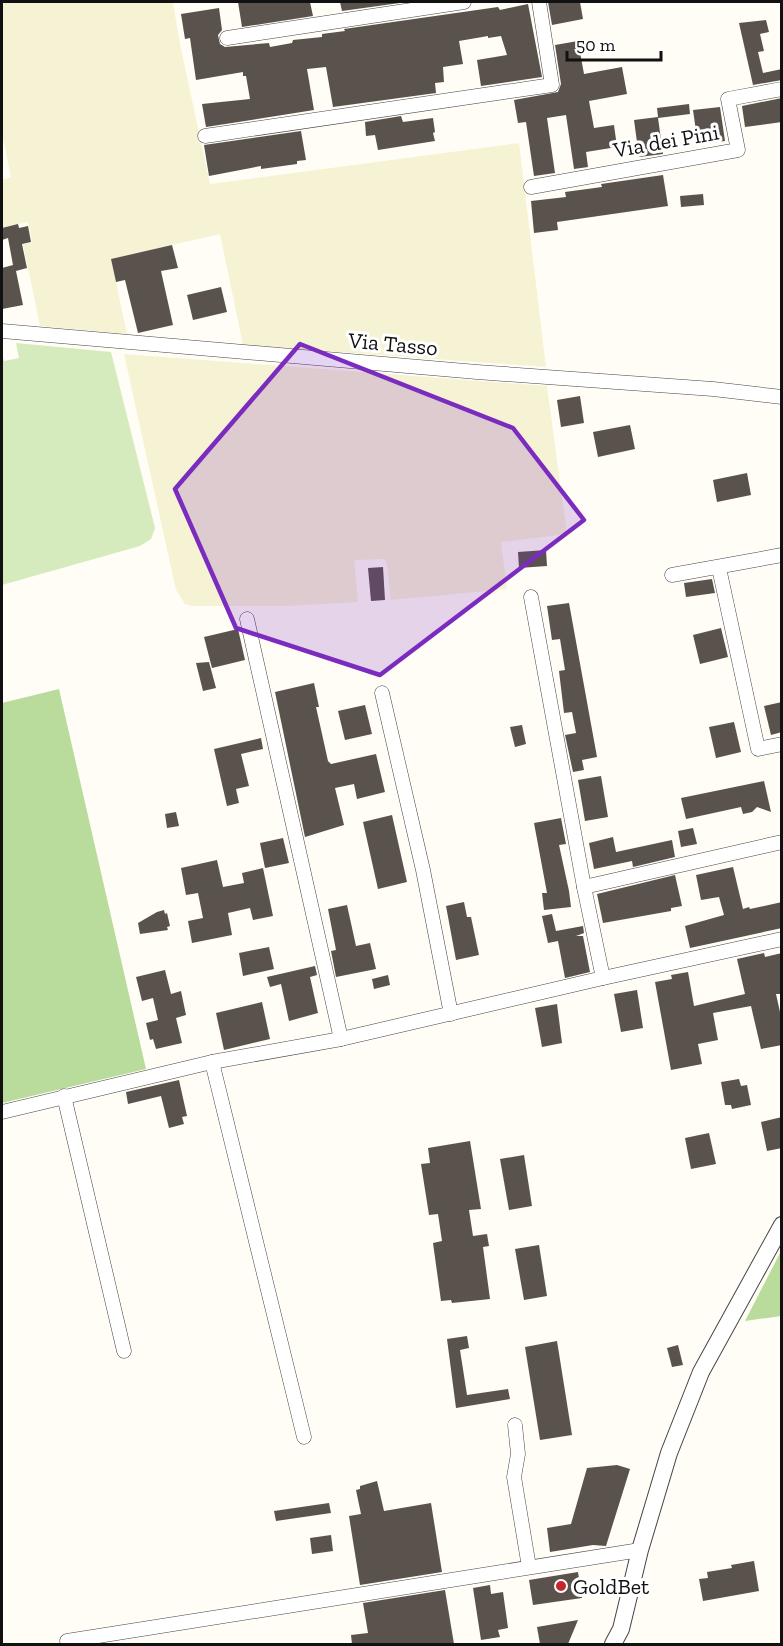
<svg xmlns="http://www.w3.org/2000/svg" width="783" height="1646" font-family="'Zilla Slab',serif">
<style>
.farmland{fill:#f6f3d4}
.green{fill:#d5ebbd}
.forest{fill:#b9dc9c}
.building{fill:#5a524d}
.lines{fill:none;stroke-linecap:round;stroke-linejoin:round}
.minor-casing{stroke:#444;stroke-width:15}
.tertiary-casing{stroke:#444;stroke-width:18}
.minor{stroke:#fff;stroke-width:14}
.tertiary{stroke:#fff;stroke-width:16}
.marked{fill:#7b2cbf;fill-opacity:0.2;stroke:#7b2cbf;stroke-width:4.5;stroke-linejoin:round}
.poi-dot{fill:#c4262e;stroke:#fff;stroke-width:2}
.labels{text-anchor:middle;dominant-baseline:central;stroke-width:6;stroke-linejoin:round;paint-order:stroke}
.street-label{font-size:22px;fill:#111;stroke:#fff}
.poi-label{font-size:22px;fill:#111;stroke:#fff;text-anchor:start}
</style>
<rect width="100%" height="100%" fill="#fffdf5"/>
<g class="farmland">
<path d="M2,2H173L180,44L210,184L519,143L546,367L243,345L220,234L111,259L127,334L40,326L23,244L32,243L28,222L2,228V180L11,177L2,134Z"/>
<path d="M124,354L547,386L567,534L501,542L507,589L391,600L387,564L385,559L354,560L358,602L285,606H192L185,604L176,590Z"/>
</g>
<path class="green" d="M16,343L111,352L155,528L151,539L140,546L2,585V354L4,361L19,358Z"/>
<g class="forest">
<path d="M59,689L146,1069L2,1103V703Z"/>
<path d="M781,1251V1316L745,1321Z"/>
</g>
<g class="building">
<path d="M238,2H310L313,16L242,27Z"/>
<path d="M340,2H407L342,11Z"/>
<path d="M548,2H580L583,19L552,25Z"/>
<path d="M528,4L542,77L481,86L477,60L507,55L501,36L488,38V36L459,41L463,64L443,67L444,82L435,83L436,93L333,107L326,67L307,69L314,110L206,127L202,104L250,99L246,76H243V72L196,80L190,38L185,39L181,14L219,8L222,30L218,35L220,44L225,47L269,43L270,47L292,43L293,40L322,37V34L345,31L344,29L498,7L500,10Z"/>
<path d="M766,20L769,32L760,34L764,51L758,52L763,73L782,69V80L753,85L739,23Z"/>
<path d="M578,41L584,74L622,67L627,94L589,101L594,128L614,125L617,147L586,152L588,167L574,169L566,115L547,118L555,173L534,176L526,122L518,123L514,100L558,92L561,84L555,45Z"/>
<path d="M782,98V122L745,127L742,106Z"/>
<path d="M689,104L690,114L658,118L663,154L639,157L634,120L658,117L657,108Z"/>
<path d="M720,107L725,141L698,145L693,110Z"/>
<path d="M401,116L403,122L433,118L435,132L433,133L435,141L378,150L375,135L366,136L365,122Z"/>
<path d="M301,131L306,160L297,161V164L261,169V166L209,176L204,145Z"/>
<path d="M663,175L668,206L557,222L558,230L534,233L531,201L566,197L565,192L602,187L601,184Z"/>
<path d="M703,194L704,205L681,207L680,196Z"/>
<path d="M18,224L19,228L28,226L31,242L22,244L27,268L16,271L23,305L2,309V268L13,265L8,238L2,240V228Z"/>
<path d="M172,245L178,268L161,271L173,325L138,333L125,280L116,282L111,259Z"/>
<path d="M221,287L227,312L193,320L187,295Z"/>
<path d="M580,396L584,423L561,427L557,400Z"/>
<path d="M630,425L635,449L598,457L593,432Z"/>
<path d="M747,473L751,495L717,502L713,480Z"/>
<path d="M546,550L547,566L519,568L518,552Z"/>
<path d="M383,567L385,600L371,601L368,568Z"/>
<path d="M712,579L715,593L686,597L684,583Z"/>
<path d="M569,603L597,757L582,760L584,770L573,772L565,735L576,733L572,712L564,713L559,671L565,670L560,639L552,640L547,606Z"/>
<path d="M721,628L728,657L700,664L693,635Z"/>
<path d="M238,629L245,660L212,668L204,637Z"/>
<path d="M209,662L216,688L203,691L196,663Z"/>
<path d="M314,683L319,707H316L328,761L331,764L376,754L385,792L357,799L354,784L335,788L344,825L305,837L275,692Z"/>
<path d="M782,702V732L771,735L764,706Z"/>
<path d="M365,705L372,734L345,740L338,711Z"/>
<path d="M734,722L741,752L716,758L709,727Z"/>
<path d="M522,725L526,744L515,747L510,727Z"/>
<path d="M261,738L263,749L241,754L249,786L236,789L239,803L227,806L214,749Z"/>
<path d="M601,776L608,817L585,821L578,780Z"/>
<path d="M764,781L771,812L757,807L752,812L743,814L741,807L686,819L681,798Z"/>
<path d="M176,812L179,826L167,828L165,814Z"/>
<path d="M392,815L407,882L378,889L363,822Z"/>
<path d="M561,818L566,844L559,845L569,891L571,907L544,910L542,893H547L534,823Z"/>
<path d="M693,828L697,844L681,847L678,831Z"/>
<path d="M613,837L616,852L672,840L675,857L633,867L632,861L594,869L589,843Z"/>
<path d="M283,838L289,863L265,868L260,843Z"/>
<path d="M217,860L223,887L244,883L242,873L263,868L273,916L253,920L250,908L228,913L232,935L192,943L188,921L203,918L198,893L186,895L181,868Z"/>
<path d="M733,867L743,909L749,907L750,909L782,902V928L690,948L685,926L724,915L719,897L701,900L696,875Z"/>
<path d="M675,875L682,906L671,908V911L603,923L597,894Z"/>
<path d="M464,902L467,917H471L479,955L456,960L446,906Z"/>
<path d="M347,905L356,946L370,943L376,969L336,977L331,951L336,950L328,909Z"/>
<path d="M164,910L165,914L167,913L170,926L167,927L168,930L140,934L138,923L157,912Z"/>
<path d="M552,914L556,931L583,926L584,933L576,936H583L590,972L565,978L558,941L548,943L542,916Z"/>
<path d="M269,947L274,969L243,976L239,953Z"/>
<path d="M764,953L765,957L782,953V994H776L782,1021V1045L761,1049L751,1006L713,1013L718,1040L698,1044L702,1064L671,1070L655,982L672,979L671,975L688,972L694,1006L745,994L737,959Z"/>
<path d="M315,966L317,975L310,977L318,1013L289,1021L281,984L270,987L267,977Z"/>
<path d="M165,970L171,994L181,991L186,1015L176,1018L182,1043L156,1049L153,1039L150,1040L146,1023L158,1020L153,998L142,1001L136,977Z"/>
<path d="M388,975L390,985L374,989L372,979Z"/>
<path d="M637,990L643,1028L621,1032L614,994Z"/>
<path d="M262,1002L270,1039L224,1050L216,1013Z"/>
<path d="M557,1004L562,1043L542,1047L535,1008Z"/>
<path d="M739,1079L741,1086L747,1085L751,1105L732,1109L731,1105H725L721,1082Z"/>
<path d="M179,1080L187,1116L182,1117L184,1124L169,1128L161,1096L128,1104L126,1092Z"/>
<path d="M782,1117V1148L767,1151L761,1122Z"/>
<path d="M709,1133L716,1164L691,1169L685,1138Z"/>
<path d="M470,1141L481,1209L469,1210L473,1236L487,1234L489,1246L483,1247L490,1299L452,1303L451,1300L441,1301L433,1243L442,1241L438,1214L429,1215L421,1164L430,1163L428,1148Z"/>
<path d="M524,1155L532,1206L509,1210L500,1159Z"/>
<path d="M539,1245L547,1296L524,1300L515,1249Z"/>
<path d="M467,1336L469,1348L460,1350L467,1395L508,1389L510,1399L456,1408L447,1339Z"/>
<path d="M557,1341L572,1435L540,1440L525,1347Z"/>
<path d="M678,1345L683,1365L672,1367L667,1348Z"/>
<path d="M617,1465L630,1469L606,1546L593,1545L550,1552L547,1528L571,1524L587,1468Z"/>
<path d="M377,1481L384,1511L431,1503L442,1572L360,1585L349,1516L361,1514L356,1490L360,1489V1486Z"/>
<path d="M329,1503L331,1513L276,1521L274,1511Z"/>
<path d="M331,1535L333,1551L312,1554L310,1538Z"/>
<path d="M754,1561L759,1591L703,1601L699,1579L708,1578L707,1572L732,1568L731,1565Z"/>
<path d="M578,1572L582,1598L533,1605L529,1580Z"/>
<path d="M490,1585L491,1594L503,1592L508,1628L498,1630L500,1637L481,1640L473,1588Z"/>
<path d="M445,1590L454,1644H352L351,1635L368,1633L363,1603Z"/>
<path d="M578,1620L568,1644H540L537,1627Z"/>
</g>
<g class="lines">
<defs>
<g id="minor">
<path d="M227,38L464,2"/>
<path d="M205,136L552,85L539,2"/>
<path d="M531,187L738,150L728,99L782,89"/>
<path d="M2,331L477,372L713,389L782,397"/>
<path d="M719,568L758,749L782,744"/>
<path d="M672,575L782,555"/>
<path d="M531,597L584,887L603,978"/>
<path d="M247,619L341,1039"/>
<path d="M382,693L423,870L451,1014"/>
<path d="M584,887L782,842"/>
<path d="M212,1062L304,1437"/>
<path d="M64,1096L124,1351"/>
<path d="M2,1112L212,1062L341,1039L603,978L782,939"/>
<path d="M515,1425L518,1454L514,1477L529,1567"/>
<path d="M67,1641L640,1550"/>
</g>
<path id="tertiary" d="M613,1644L621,1629L640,1550L669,1453L701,1372L782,1225"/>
</defs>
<use href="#minor" class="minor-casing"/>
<use href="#tertiary" class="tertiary-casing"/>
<use href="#minor" class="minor"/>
<use href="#tertiary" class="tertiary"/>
</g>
<path class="marked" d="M300,344L513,428L584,520L380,675L236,628L175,489Z"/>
<circle class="poi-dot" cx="561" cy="1586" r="6"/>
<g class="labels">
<g class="street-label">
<text transform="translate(666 141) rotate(-10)">Via dei Pini</text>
<text transform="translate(393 344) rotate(5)">Via Tasso</text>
</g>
<g class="poi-label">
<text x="573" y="1586">GoldBet</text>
</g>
</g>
<rect width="783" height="1646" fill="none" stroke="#111111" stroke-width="6"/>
<path d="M567 51v9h94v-9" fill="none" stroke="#111111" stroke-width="3"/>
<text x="576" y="51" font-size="18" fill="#111111" stroke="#ffffff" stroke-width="4.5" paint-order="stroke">50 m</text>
</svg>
